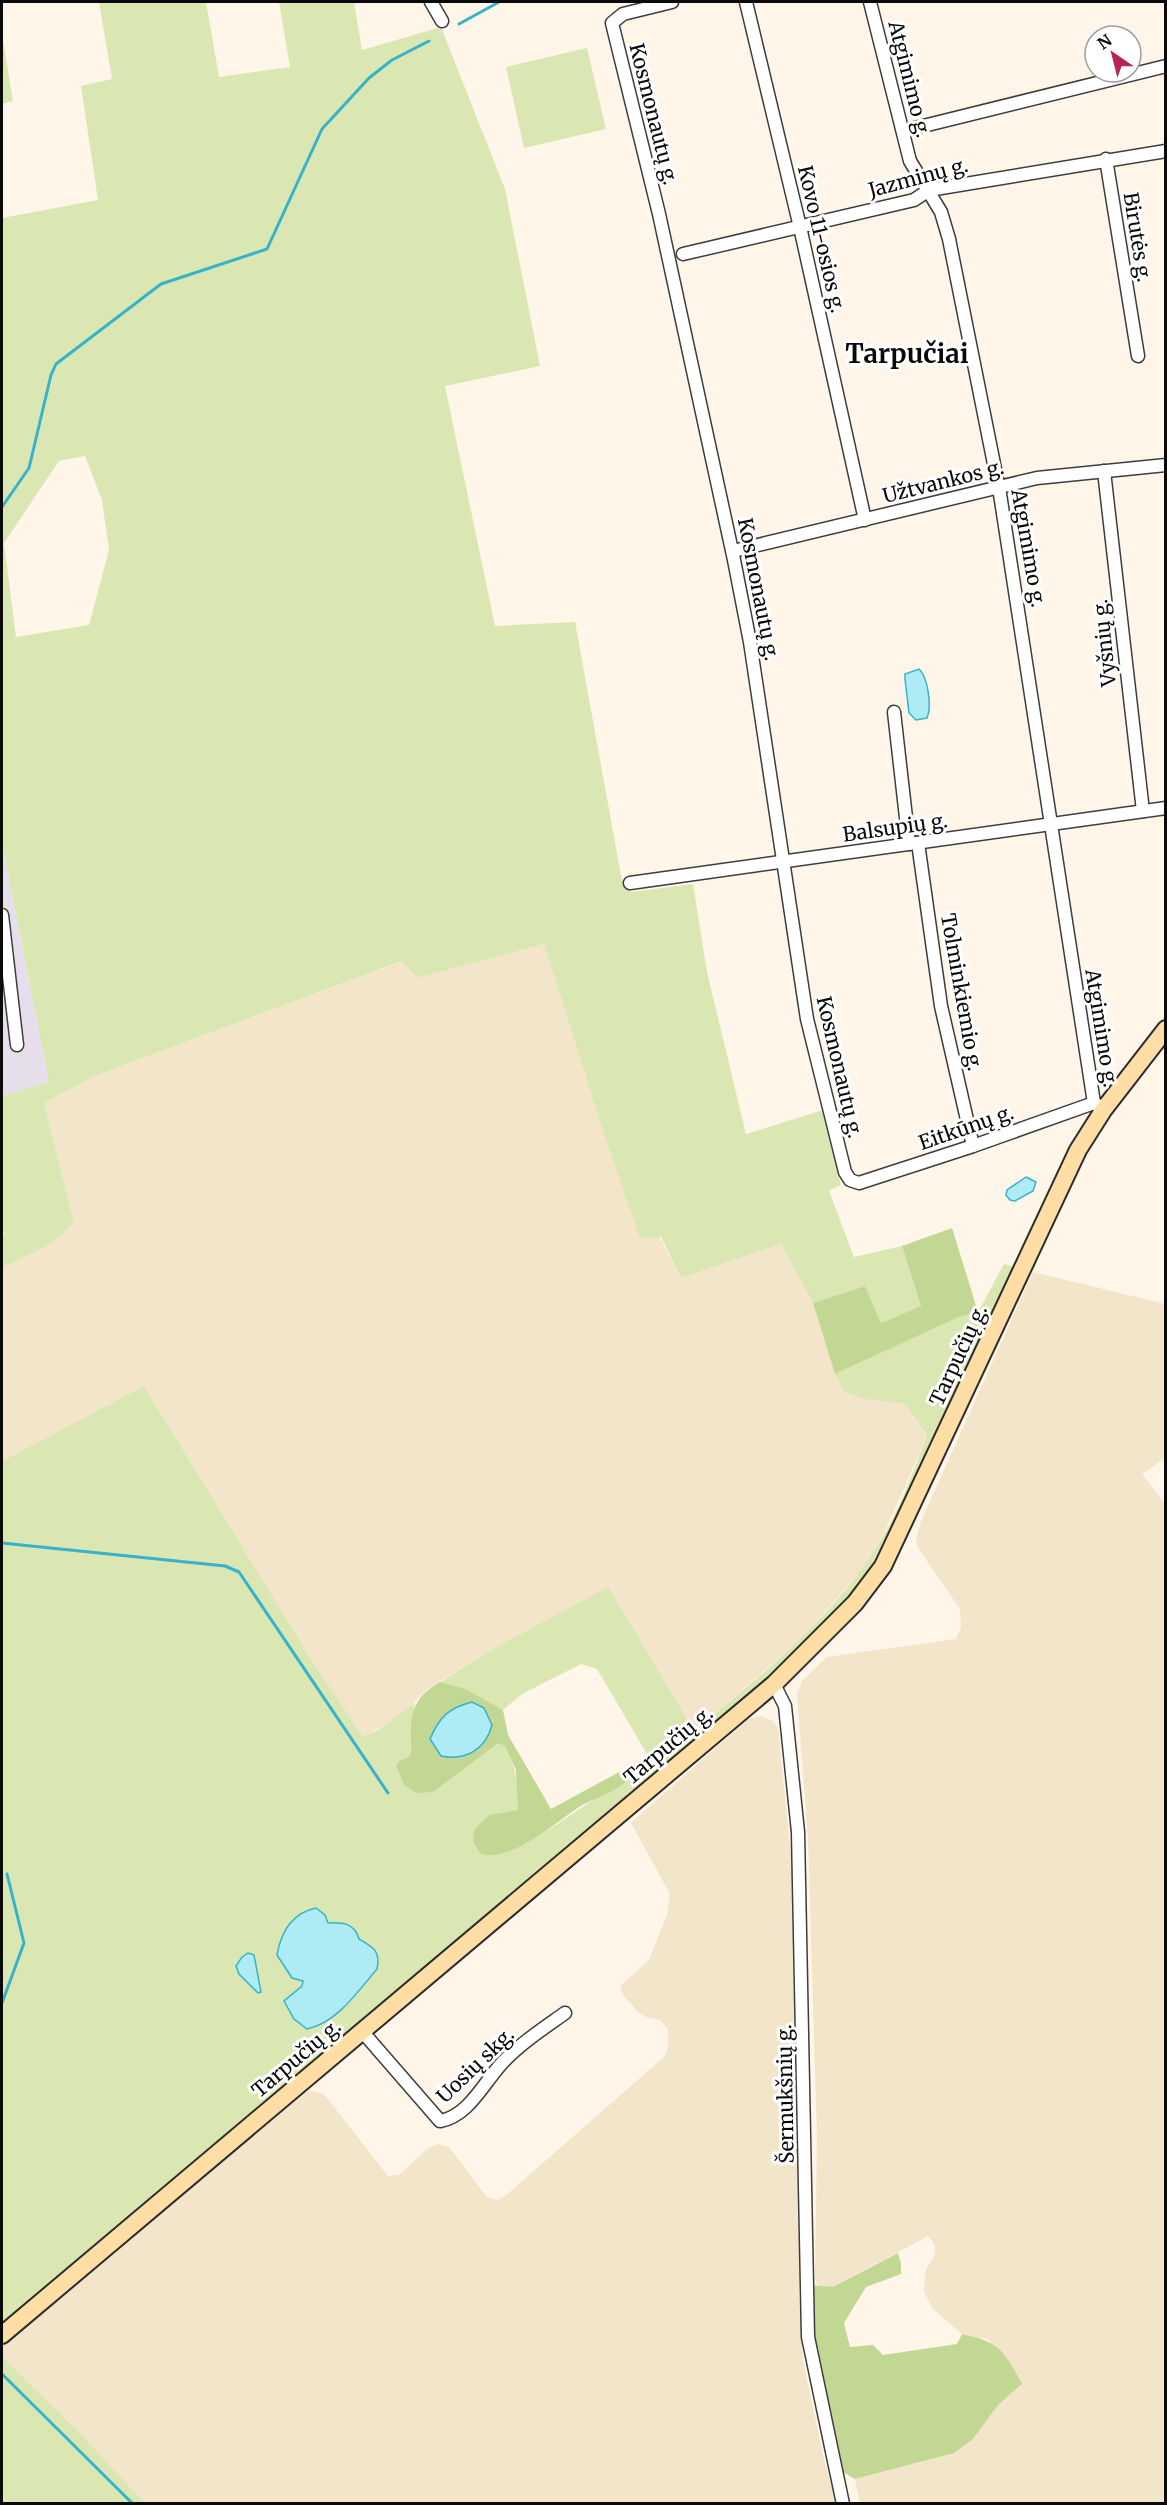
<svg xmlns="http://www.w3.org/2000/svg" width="1167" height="2505" font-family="Merriweather,serif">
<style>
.industrial{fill:#e6deea}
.farmland{fill:#f3e5ca}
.green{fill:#dbe7b3;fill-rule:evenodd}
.forest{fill:#c2d793}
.water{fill:#aeebf5;stroke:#36b3ca;stroke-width:1.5}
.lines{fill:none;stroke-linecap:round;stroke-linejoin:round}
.stream{stroke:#36b3ca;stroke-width:3}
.street-casing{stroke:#3d3d3d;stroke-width:15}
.secondary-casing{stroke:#2c2c2c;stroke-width:20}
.street{stroke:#fff;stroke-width:12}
.secondary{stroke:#fedea4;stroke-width:16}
.labels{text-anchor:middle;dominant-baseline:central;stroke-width:6;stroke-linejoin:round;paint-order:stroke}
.street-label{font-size:20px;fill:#0a0a0a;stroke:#fff}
.district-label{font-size:26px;font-weight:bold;fill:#0a0a0a;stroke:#fff}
</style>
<rect width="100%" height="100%" fill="#fff5e8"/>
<path class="industrial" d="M2,843L49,1082L2,1096Z"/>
<g class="farmland">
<path d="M544,944L602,1128L681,1278L781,1244L813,1303L835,1374L844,1392L905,1404L927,1436L882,1538L862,1569L804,1636L694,1732L607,1588L494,1648L427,1689L405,1712L363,1738L308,1654L144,1386L2,1461V1268L49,1245L74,1222L44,1103L95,1076L403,961L418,978Z"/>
<path d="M1033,1272L1165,1304V1458L1142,1474L1166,1505L1165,2503H860L855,2479L954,2453L973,2439L998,2405L1022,2384L988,2339L962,2334L932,2308L924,2291L926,2270L935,2254V2245L928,2236L833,2287L818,2286L815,2279L817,2136L808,1838L797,1694L802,1681L827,1657L956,1639L961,1627L960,1609L918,1548L916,1539L921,1521Z"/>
<path d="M761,1716L773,1721L778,1728L795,1897L800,2113L799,2297L803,2360L823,2455L836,2503H145L78,2431L2,2356V2343L32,2313L309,2090L324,2094L388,2176L399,2175L427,2149L438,2144L449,2147L486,2196L496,2200L505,2196L664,2057L668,2048V2029L660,2020L648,2018L638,2012L624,1996L620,1986L649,1960L667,1915L670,1894L631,1823L748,1719Z"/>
</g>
<g class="green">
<path d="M99,2H206L219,77L290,67L279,2H354L362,50L441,27L505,189L540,366L445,386L495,626L575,622L622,881L631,892L693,884L707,972L746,1134L823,1110L841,1185L829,1191L854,1257L902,1246L921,1306L881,1323L865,1286L813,1303L781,1244L681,1278L661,1237L640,1238L602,1128L544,944L418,978L402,961L95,1076L44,1103L74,1223L49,1245L2,1268V1236L4,1234L2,1221V1096L49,1082L2,843V218L98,200L81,86L112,79ZM85,456L102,500L109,550L89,625L16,637L4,543L59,461Z"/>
<path d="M2,34L13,101L2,104Z"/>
<path d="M587,48L606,129L524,148L506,67Z"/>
<path d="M1004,1264L1015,1267L868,1580L803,1650L2,2328V1461L144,1386L308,1654L363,1737L378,1730L415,1703C411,1719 415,1744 409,1757L399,1761L396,1766L404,1785L433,1791L498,1742L505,1746C523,1777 518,1813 516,1847L553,1827L634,1772L632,1765L648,1756L597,1669L581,1664L522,1694L503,1710L466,1689L440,1682L494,1648L608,1587L694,1731C763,1674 834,1617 881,1540C900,1508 914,1470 927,1435L905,1404L866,1399L844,1392L835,1374L959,1317L978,1312Z"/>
<path d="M2,2356L78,2431L145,2503H2Z"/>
</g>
<g class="forest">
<path d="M952,1228L978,1312L959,1317L835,1374L813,1303L865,1286L881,1323L921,1306L902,1246Z"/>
<path d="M440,1682L466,1689L503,1710L508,1735L551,1809L632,1765L634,1772C621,1793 595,1796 576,1809C553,1825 510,1862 481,1854L473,1842L474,1830L489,1815L518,1810L516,1770L505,1746L498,1743L433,1792L416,1793L404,1785L396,1766L399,1761L409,1757C412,1750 411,1746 411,1738C410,1711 416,1695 440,1682Z"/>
<path d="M898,2253L901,2264V2274L866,2287L844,2323L850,2347L873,2345L883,2355L957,2344L962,2334C999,2341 1005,2352 1022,2384L998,2405L973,2439L954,2453L855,2479L841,2471L812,2331L811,2285L833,2287Z"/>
</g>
<g class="water">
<path d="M919,669C928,677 932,707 927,718L916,720L909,713L905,679V674Z"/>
<path d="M1026,1177L1036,1182L1033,1191L1015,1201L1010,1200L1006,1195L1007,1190Z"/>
<path d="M472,1702L484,1708L492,1725C486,1749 466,1761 441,1756L430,1739C440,1716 449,1708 472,1702Z"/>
<path d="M316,1908L325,1915L328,1923C342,1922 355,1923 359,1939C373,1947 381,1951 377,1969C358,1991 337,2023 307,2029L294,2019L284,2001L302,1986L303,1981L292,1978L277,1955C281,1932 292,1913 316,1908Z"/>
<path d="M248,1953L254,1955L261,1992L258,1993L239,1974L236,1966L242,1957Z"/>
</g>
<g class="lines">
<g class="stream">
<path d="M459,24L499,2"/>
<path d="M2,507L29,468L51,375L56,364L161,284L267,249L322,129L369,78L392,60L429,41"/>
<path d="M2,1543L225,1566L239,1572L388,1793"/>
<path d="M2,2003L24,1943L7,1874"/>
<path d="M2,2374L133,2504"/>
</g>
<defs>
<g id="street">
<path d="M431,2L442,21"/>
<path d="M672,2L623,14L612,23L659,214L734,560L750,642L807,1019L845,1172L850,1180L859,1183L973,1146L1094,1103"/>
<path d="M746,2L800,227L865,520"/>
<path d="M870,2L910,161L941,212L949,239L1000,494L1094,1103L1101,1107"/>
<path d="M903,131L1166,66"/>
<path d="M1106,159L1138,356"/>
<path d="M683,254L914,200L929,190L1166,151"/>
<path d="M1104,471L1143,811"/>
<path d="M733,551L1037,478L1166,465"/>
<path d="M894,712L909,844"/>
<path d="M918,843L941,1006L973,1146"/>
<path d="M630,883L1166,808"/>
<path d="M2,915L17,1045"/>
<path d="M774,1684L785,1706L798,1832L808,2337L843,2504"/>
<path d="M361,2030L440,2121C469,2116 484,2082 503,2062C521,2043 544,2028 565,2013"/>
</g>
<path id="secondary" d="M2,2335L774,1684L855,1603L883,1566L1078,1150L1104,1109L1166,1029"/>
</defs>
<use href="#street" class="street-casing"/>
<use href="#secondary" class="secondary-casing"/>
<use href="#street" class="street"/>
<use href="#secondary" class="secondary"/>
</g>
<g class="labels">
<g class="street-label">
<text transform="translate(910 79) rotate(76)">Atgimimo g.</text>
<text transform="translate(654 114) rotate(76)">Kosmonautų g.</text>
<text transform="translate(918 177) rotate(-15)">Jazminų g.</text>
<text transform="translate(1138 237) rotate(81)">Birutės g.</text>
<text transform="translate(822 239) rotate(77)">Kovo 11-osios g.</text>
<text transform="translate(943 481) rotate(-14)">Užtvankos g.</text>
<text transform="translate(1029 548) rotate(80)">Atgimimo g.</text>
<text transform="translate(759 589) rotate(79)">Kosmonautų g.</text>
<text transform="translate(1104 643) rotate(-96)">Vyšnių g.</text>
<text transform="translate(895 827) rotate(-8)">Balsupių g.</text>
<text transform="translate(962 992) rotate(80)">Tolminkiemio g.</text>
<text transform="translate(1102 1028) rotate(81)">Atgimimo g.</text>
<text transform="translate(840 1067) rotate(77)">Kosmonautų g.</text>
<text transform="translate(966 1127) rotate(-19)">Eitkūnų g.</text>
<text transform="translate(958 1355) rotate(-65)">Tarpučių g.</text>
<text transform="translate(668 1745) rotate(-40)">Tarpučių g.</text>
<text transform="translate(296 2058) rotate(-40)">Tarpučių g.</text>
<text transform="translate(475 2065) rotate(-44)">Uosių skg.</text>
<text transform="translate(785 2094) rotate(-91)">Šermukšnių g.</text>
</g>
<g class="district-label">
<text x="907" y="353">Tarpučiai</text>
</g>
</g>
<rect width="1167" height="2505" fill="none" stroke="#0a0a0a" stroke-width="6"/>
<g transform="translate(1113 54) rotate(325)"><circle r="28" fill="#ffffff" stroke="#9d9d9d" stroke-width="1.5"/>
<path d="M0-4.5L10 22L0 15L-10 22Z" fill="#b72650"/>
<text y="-9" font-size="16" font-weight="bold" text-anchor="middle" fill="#0a0a0a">N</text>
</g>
</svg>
